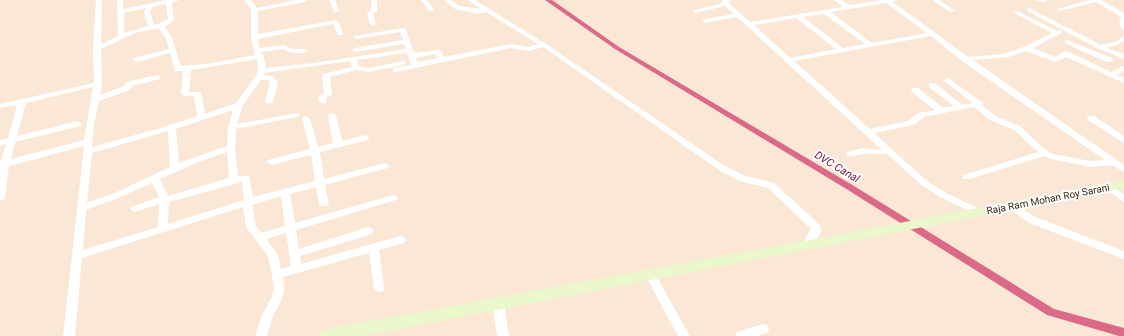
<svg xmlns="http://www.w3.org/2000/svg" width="1124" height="336" font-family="Roboto,sans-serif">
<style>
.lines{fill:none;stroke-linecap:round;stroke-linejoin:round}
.canal{fill:#db6a88;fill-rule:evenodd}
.street{fill:#fff;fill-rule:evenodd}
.secondary{fill:#eaf8cc;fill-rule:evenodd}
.labels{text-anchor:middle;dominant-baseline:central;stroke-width:4;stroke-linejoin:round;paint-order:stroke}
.street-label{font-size:10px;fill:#3b2917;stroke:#fff}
.water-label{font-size:11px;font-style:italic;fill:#80193e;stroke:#fff}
</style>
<rect width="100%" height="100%" fill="#fae7d5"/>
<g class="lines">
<path class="canal" d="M545,0H552L619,47L854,186L1054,309L1124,328V336H1119L1047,315L848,190L615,49Z"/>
<g class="street">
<path d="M96,0H102L101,44L118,36L117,0H123V9L166,0H179L172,3L174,20L165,27L172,38L181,66L207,64L255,55L251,39V9L244,0H251L257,8L296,0H308L305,2L258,11V34L336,20L339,22L343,34L342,35H338L333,24L258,39L259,48L284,45L292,49H304L308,51L304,53H290L283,49L261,52L264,56L266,68L314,63L406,49L404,44L355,52L351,50L355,48L403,40L400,32L357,39L354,37L355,36L403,28L406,30L414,53L437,50H440L444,57L511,44L529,47L538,44L486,12L479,14L455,9L444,0H451L459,6L481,9L468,0H475L546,44L725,166L745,176L774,183L820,225L821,232C817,239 811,252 802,249L801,246L811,229L768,188L740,181L719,170L543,47L529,51L511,48L396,72H393V68L411,65L407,53L357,60L359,66L369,68L403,61L407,63L403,65L369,72L356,70L330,77L332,94L326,98L327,102L323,104L319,102L318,97L324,93L322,76L323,74L352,67L350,61L264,73V75L273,76L278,82L273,102L269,104L265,102L270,82L268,80H261L243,105L237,124L297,113L301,115L297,117L236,129V131L235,151L238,176H249L253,197L315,181L311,155L271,165L267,162L268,160L310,149L302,119L303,117L306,116L310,119L318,147L333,143L328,115L332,113L336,115L342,141L365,135L368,136L369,138L368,140L320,152L324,179L385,163L388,164L389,166L388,168L325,185L329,204L327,206H321L319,204L316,187L290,194L295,223L393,195L396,196L398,198L396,200L296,230L299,249L368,227L372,228L373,231L372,234L300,256L301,264L400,236L404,237L405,240L404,243L379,250L384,288L383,291L379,292L375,291L374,288L369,253L283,277C286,294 282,300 274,314C271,321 269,329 267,336H255L262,315L272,297L274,286L268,256L246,227L243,207L82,258L75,336H63L84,146L9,166L5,198L3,200L0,201V162L6,144L0,146V140L8,138L17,105L0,108V104L94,83L93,48ZM166,4L168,19L161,23L154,25L150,12L153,7ZM146,8L144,12L148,26L124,33V13ZM159,28L166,38L169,49L134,58L133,60L137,62L170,53L175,71H183L181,94L185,96H194L197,116L161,128L92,147L94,124L99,101L130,90L132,86L160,79L161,77L157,75L126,82L124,86L100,95L102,84L101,49L135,33ZM435,54L437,58L417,62L416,58ZM257,59L258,66L257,74L236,103L205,114L201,92H189L191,70ZM93,87L84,140L11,159L15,142L81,126L82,124L78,121L17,136L26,103ZM233,110L228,127L227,146L179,163L176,129ZM168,131L170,167L117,192L87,203L92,153ZM227,152L229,178L168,196L160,179L196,163ZM242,182L244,200L168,224L169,202ZM152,183L159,197L132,207L130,209L132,211L135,212L159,204L158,227L83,250L86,210L123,196ZM281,196L285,226L261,233L256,226L252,205ZM286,233L291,266L281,269L278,255L266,239Z"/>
<path d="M329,0H335L339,11L338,12H334Z"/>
<path d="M371,0H377V11L373,14L376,24L373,26L370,24L367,13L371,10Z"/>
<path d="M421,0H427L434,10L433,11H429Z"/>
<path d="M723,0H731L728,2L750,22L843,7L834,0H841L850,5L883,0H896L893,2L968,57C981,55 997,56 1009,52C1024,48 1037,40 1052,33L1012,12L1017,11L1057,31L1060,30L1063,32L1033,48L1055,57L1063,52H1069L1111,72L1124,66V71L1117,75L1124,78V83L1066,57L1055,62L1026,51L1009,57L973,60L1124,165V172L1112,165L1090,167L1051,159L1044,156L970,179H964L962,177L964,175L1038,152L1014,130L990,120L974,107L924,117L914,125L874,133L926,180L948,194L982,210L984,212L982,214H976L942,198L920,184L886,153C876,156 872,153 863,154C858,155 852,157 847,156L846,154L847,152C852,151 858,149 864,148C870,148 875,151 881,149L737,17L705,23L702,21L705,19L734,14L725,6L695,13L692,11L722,3L721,2ZM886,3L927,33L872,43L831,12ZM824,14L865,44L843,48L803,17ZM796,18L836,49L790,58L754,25ZM931,36L962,61L1105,160L1090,161L1053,154L1043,148L1020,126L996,116L982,106L983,104L982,102L948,78L944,80L945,82L973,103L962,105L935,83H929V87L954,106L943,108L918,88H912L911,90L912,92L935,110L918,113L908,121L870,129L794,61Z"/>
<path d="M932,0H939L955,11L950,12Z"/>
<path d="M1036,0H1047C1045,3 1038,3 1036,0Z"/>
<path d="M1090,0H1101L1124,13V30L1122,29L1119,24L1121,17L1096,2L1060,11L1057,9Z"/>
<path d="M1029,8L1101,45L1115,42L1124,36V41L1119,44L1107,48L1124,54V59L1095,47L1027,11V9Z"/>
<path d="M1067,40L1112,58L1113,60L1112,62H1106L1065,43V41Z"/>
<path d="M1088,116H1094L1124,136V143L1088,120L1087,118Z"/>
<path d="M1108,184L1124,194V202L1105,189L1103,187Z"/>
<path d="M1013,202L1016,203L1027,212L1038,218L1124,251V259L1032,224C1023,219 1014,214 1008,205L1010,203Z"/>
<path d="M650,271L654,272L690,336H678L645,275L646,272Z"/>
<path d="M498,299L502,301L504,304L509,336H497L492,304L494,301Z"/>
<path d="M763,324L767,325L769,329L767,333L757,336H735L737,332Z"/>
</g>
<path class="secondary" d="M1124,180V188L363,336H319L321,331L327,329L847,233Z"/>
</g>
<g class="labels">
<g class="street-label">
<text transform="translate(1048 199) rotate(-11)">Raja Ram Mohan Roy Sarani</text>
</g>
<g class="water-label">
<text transform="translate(837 167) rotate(31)">DVC Canal</text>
</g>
</g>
</svg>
